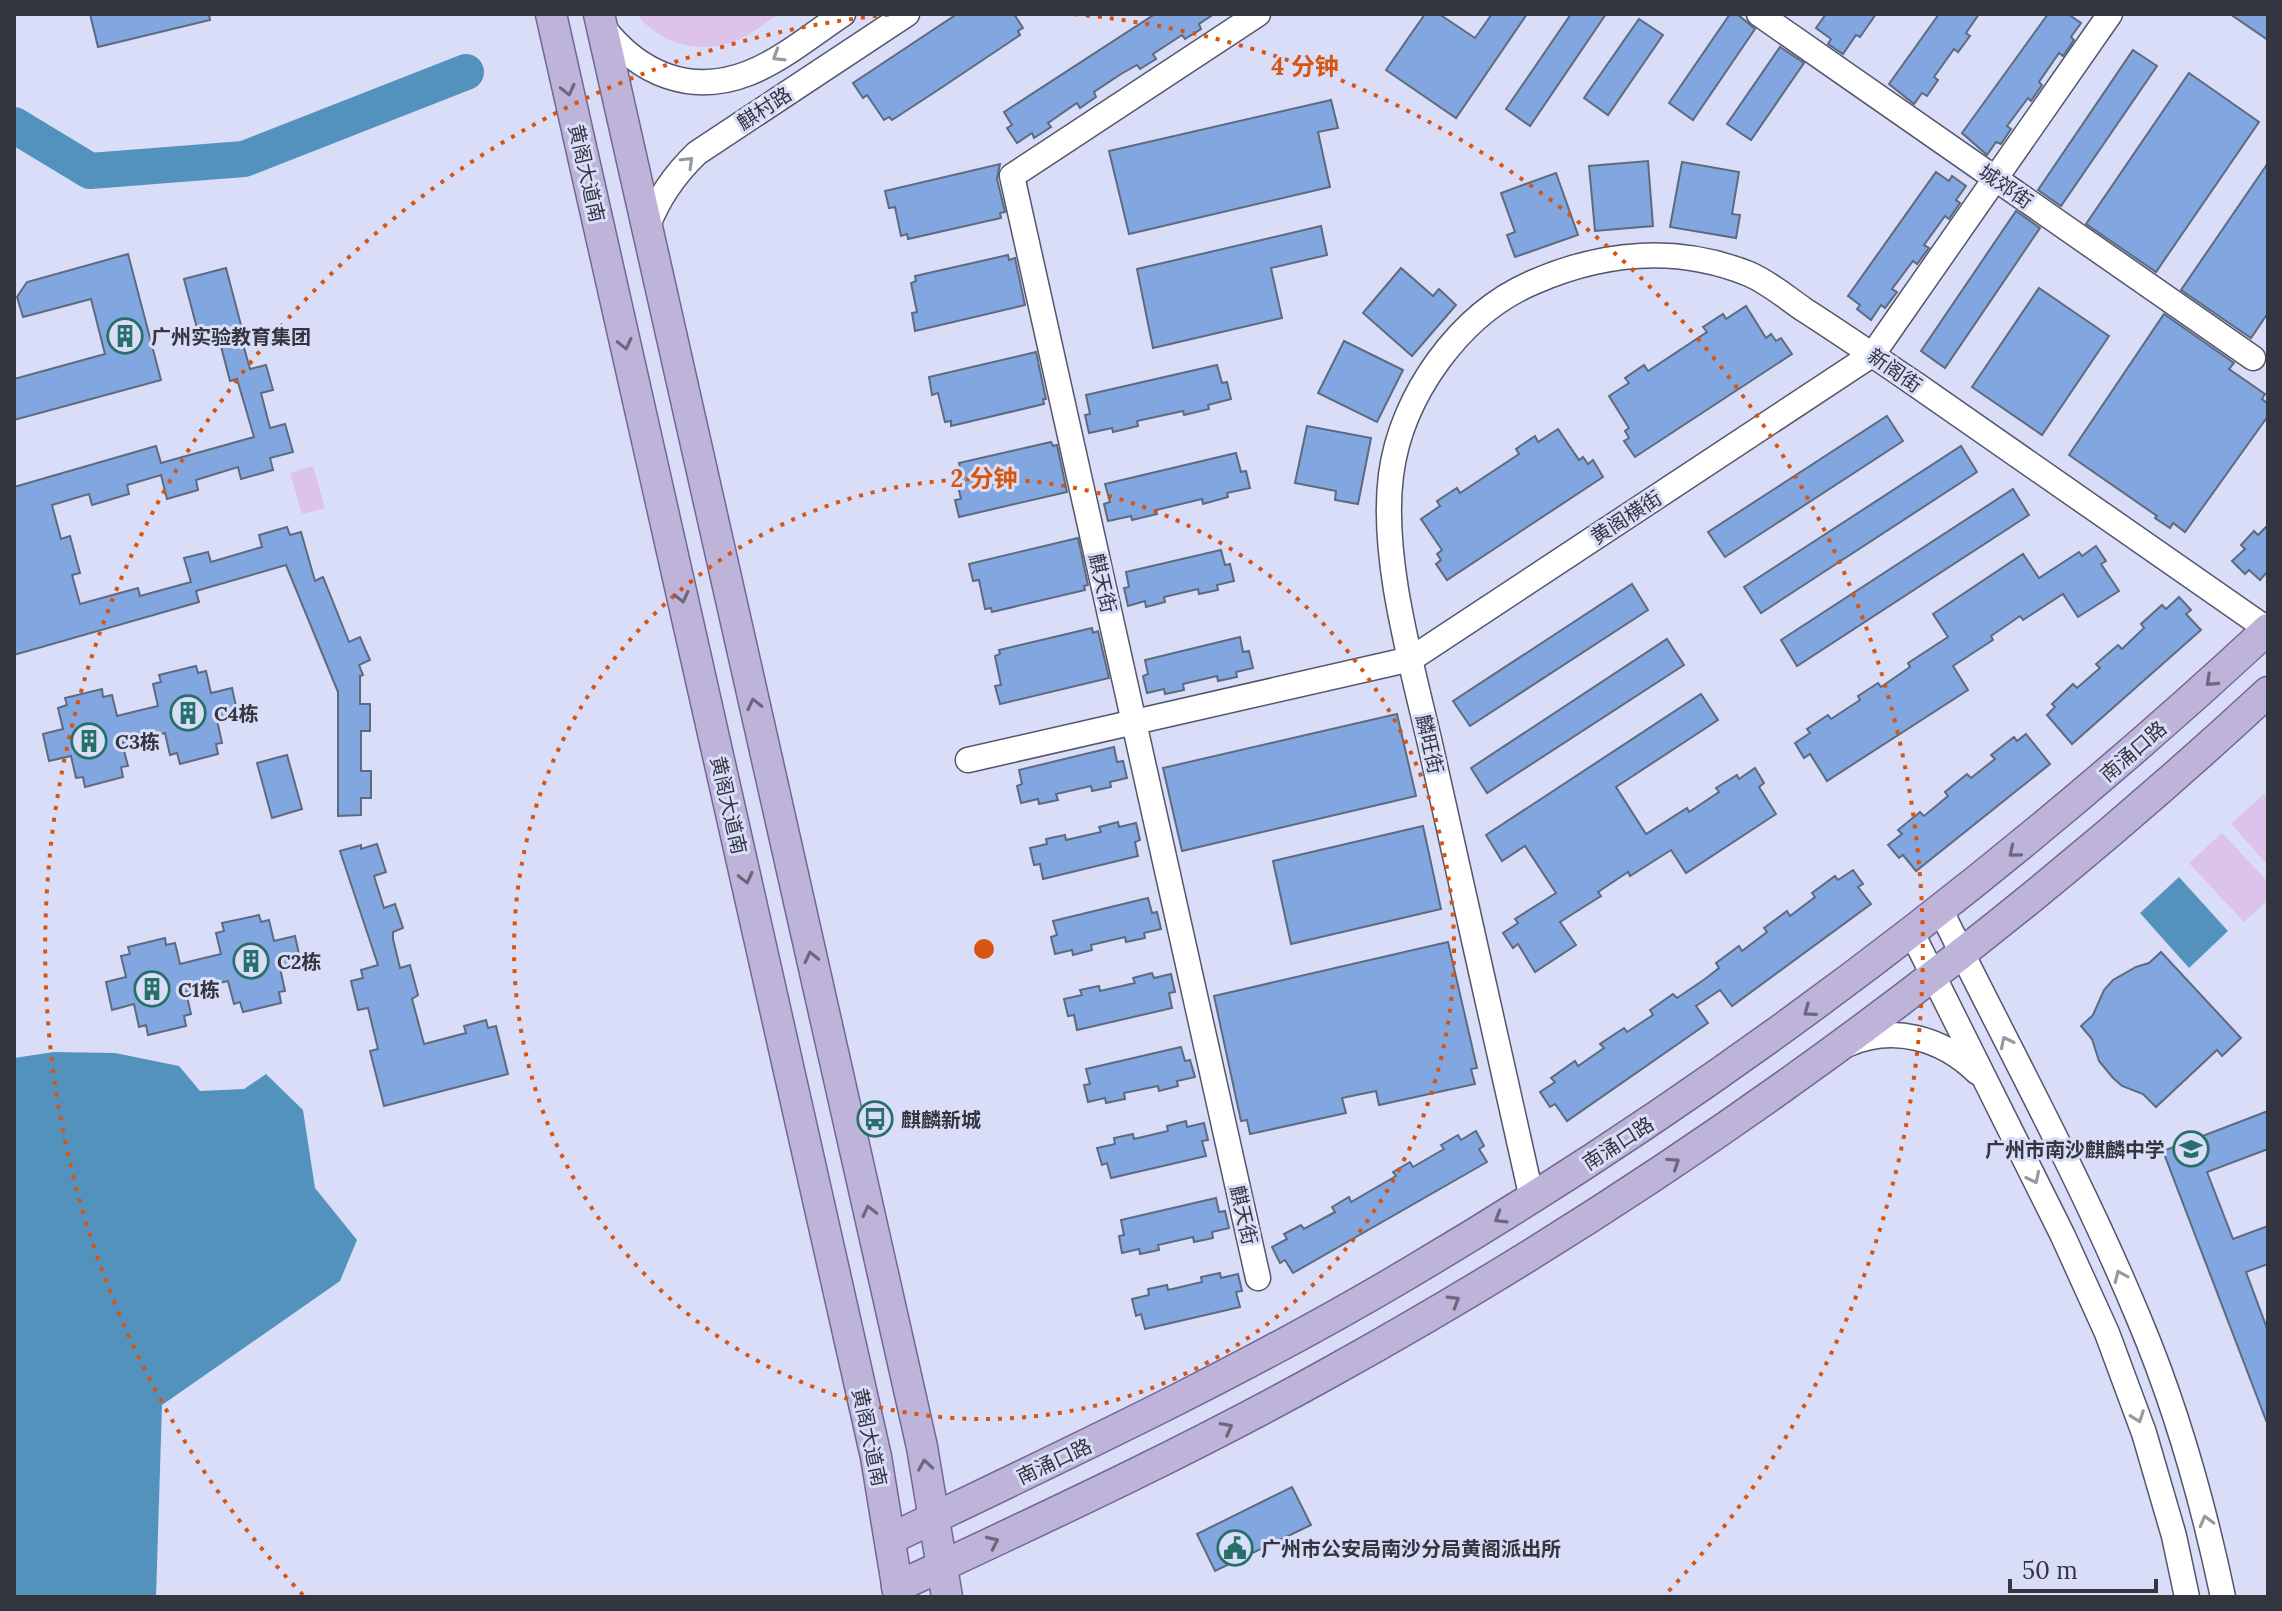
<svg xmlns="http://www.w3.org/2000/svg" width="2282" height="1611" font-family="Lora,'Noto Sans SC',serif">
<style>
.green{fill:#ddc3ea}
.water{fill:#5492be}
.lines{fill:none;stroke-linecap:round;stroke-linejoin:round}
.river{stroke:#5492be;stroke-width:36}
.building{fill:#82a6df;stroke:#5e6a7f;stroke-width:2}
.minor-casing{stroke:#53566c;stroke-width:27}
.major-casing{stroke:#716794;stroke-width:33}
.minor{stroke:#fff;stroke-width:24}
.major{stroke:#beb4da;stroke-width:30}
.oneway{stroke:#999a9f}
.oneway2{stroke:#6b687d}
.ring{fill:none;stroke:#d65511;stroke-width:4;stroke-dasharray:4 8}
.labels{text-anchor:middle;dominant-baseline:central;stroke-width:6;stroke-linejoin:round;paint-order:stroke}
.street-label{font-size:20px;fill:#33353f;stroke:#d9ddf7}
.poi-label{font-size:20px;font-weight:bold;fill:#33353f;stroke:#d9ddf7;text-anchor:start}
.centre{fill:#d65511;stroke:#d9ddf7;stroke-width:4}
.ring-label{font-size:24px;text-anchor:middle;font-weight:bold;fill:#d65511;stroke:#d9ddf7;stroke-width:6;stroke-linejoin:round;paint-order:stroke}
</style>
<rect width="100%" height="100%" fill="#d9ddf7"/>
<g class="green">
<path d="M637,14H779C765,23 750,35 735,41C700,55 659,44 637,14Z"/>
<path d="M313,466L325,508L302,514L290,473Z"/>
<path d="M2264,794L2268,798V865L2231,824Z"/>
<path d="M2222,833L2268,882V900L2244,922L2189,863Z"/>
</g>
<g class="water">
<path d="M2179,877L2228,931L2189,968L2140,913Z"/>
<path d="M54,1052L115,1053L179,1066L200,1091L244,1089L266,1074L303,1110L315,1188L357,1240L340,1281L162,1405L156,1597H14V1058Z"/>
</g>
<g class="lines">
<path class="river" d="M14,125L90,171L244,159L466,72"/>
</g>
<g class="building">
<path d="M90,14H209L210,20L98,47Z"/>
<path d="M957,14H1014L1023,28L1018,31L1020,35L941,88L892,120L889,117L884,120L867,95L863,98L853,83Z"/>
<path d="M1155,14H1214L1199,24L1201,29L1185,39L1182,35L1153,54L1156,59L1140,69L1137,65L1121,74L1094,92L1096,97L1080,108L1077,103L1048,123L1051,127L1034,138L1032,133L1017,143L1007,128L1012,125L1004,112Z"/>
<path d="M1425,14H1439L1475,38L1492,14H1527L1456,118L1386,70Z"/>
<path d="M1571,14H1606L1530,126L1506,109Z"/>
<path d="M1730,14H1737L1755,29L1693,120L1669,103Z"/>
<path d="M1826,14H1876L1860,37L1856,35L1843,54L1828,44L1831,39L1816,28Z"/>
<path d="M1939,14H1979L1966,33L1970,36L1958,52L1954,49L1934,77L1938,80L1927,96L1922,93L1914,104L1889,84Z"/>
<path d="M2048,14H2068L2081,23L2071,37L2074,40L2063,56L2059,53L2039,82L2042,85L2031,101L2028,98L2007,126L2011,129L2001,144L1996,142L1987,155L1962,133Z"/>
<path d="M2230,14H2268V40Z"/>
<path d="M1639,19L1663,35L1608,115L1584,98Z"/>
<path d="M1780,47L1804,63L1751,140L1727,124Z"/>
<path d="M2133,50L2157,66L2061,206L2038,190Z"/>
<path d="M2189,73L2259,122L2156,272L2086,224Z"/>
<path d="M1331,100L1338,128L1318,132L1330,187L1129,234L1109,151Z"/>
<path d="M1648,161L1653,226L1595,231L1589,166Z"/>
<path d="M1682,162L1739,172L1732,214L1740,215L1736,238L1670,227Z"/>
<path d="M2268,163V313L2251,338L2181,290Z"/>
<path d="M1000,164L997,179L1005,212L1000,213L1001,218L908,239L907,234L901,236L895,207L889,208L885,191Z"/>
<path d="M1936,172L1949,181L1952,176L1966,186L1956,200L1960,203L1949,219L1945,216L1924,245L1929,248L1917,264L1913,261L1892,289L1897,292L1885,308L1881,305L1871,320L1857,309L1860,305L1848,296Z"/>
<path d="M1556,173L1578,235L1515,257L1507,235L1515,232L1501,193Z"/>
<path d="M2016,211L2040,228L1945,368L1921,351Z"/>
<path d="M1321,226L1327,255L1271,268L1282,318L1153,348L1137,269Z"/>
<path d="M128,254L161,380L14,420V379L105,354L91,299L23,317L17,297L27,282Z"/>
<path d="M1008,255L1009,260L1015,258L1025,305L915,331L912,313L917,312L911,283L916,281L915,276Z"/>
<path d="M226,268L241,325L238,326L250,369L266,365L273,390L261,393L270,428L285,424L293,452L270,458L273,470L241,479L238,467L196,480L198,490L167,499L161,475L127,485L129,494L92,505L89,494L52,505L61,539L70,536L80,573L72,575L80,604L138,588L140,596L191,582L184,558L208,552L211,562L262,547L259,535L287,527L290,535L301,532L315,581L323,577L349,642L360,637L370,660L359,665L363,675L360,676V704H370V731H361V771H371V798H361V815L338,816V692L286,565L196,591L199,602L14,655V487L156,446L161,463L254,437L237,379L230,381L217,331L199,336L184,279Z"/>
<path d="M1401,268L1433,296L1439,289L1456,305L1412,356L1363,313Z"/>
<path d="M2039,288L2109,336L2042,435L1972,387Z"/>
<path d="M1746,306L1766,338L1771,334L1776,341L1781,338L1792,354L1635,457L1624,441L1629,438L1625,431L1629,428L1609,396L1629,383L1625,378L1644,365L1648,371L1707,332L1703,327L1723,314L1726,319Z"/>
<path d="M2164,314L2234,363L2229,369L2265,394L2262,399L2268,404V416L2185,532L2173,523L2170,528L2155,518L2157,516L2069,455Z"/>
<path d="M1344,341L1403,370L1377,422L1318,393Z"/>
<path d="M1036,352L1046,399H1043L1044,404L951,426V421L945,422L938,393L932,395L929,377Z"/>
<path d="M1217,365L1222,383L1227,382L1231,399L1208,405L1209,409L1184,415L1183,411L1137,421L1138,426L1113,432L1112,428L1089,433L1085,415L1090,414L1086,395Z"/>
<path d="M1887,416L1903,441L1725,557L1708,532Z"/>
<path d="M1307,426L1371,438L1358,504L1335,500L1336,491L1295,483Z"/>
<path d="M1558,429L1579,460L1583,457L1588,464L1593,460L1603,477L1447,580L1436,564L1441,560L1437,554L1442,550L1421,519L1440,506L1437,501L1457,488L1460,493L1519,454L1516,449L1535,436L1538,442Z"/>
<path d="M1051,442L1053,446L1057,445L1067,492L959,517L955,500L961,499L954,469L960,468L959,463Z"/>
<path d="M1961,446L1977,472L1761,613L1744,587Z"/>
<path d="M1236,453L1241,472L1246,471L1250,488L1227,493L1228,497L1203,504L1202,499L1156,510L1157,514L1132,520L1131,516L1108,521L1104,504L1110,502L1105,484Z"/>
<path d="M2013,489L2029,515L1797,666L1781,640Z"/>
<path d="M2268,525V571L2260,580L2249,570L2245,574L2232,561L2245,549L2241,545L2254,531L2258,535Z"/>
<path d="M1078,538L1088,585L1084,586L1085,590L992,612L991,608L985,609L979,580L973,581L969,564Z"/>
<path d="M2096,546L2106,561L2101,564L2119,591L2078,617L2063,594L2023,620L2020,616L1991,636L1993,640L1953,666L1968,690L1827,781L1810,754L1804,758L1795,743L1810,733L1807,729L1828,715L1831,719L1860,700L1858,696L1878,683L1881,687L1910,667L1908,663L1948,637L1933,614L2023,554L2039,578L2079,552L2082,556Z"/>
<path d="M1221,550L1225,565L1230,564L1234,581L1217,585L1218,590L1199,594L1198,589L1164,597L1165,602L1146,607L1145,601L1128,606L1124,588L1129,587L1126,572Z"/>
<path d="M1632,584L1648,610L1470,726L1453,701Z"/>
<path d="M2179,597L2191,610L2186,614L2201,630L2072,744L2047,715L2055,707L2052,704L2073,684L2077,688L2100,668L2096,664L2118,645L2122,649L2144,628L2141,624L2162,605L2166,609Z"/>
<path d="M1092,628L1093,633L1098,631L1109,678L1000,704L995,686L1001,685L995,656L1000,654L999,650Z"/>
<path d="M1240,637L1243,652L1249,651L1253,668L1236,672L1237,677L1218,681L1217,676L1183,684L1184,690L1165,694L1164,689L1147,693L1143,676L1148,674L1145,660Z"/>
<path d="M1667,639L1684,665L1487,793L1471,768Z"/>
<path d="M196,666L198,673L206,671L211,693L232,688L238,715L217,720L222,743L216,744L218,754L180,764L177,753L170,755L165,733L144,738L122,743L128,766L121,767L123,777L85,787L83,777L76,778L71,756L49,761L43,734L63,729L58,708L67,705L65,698L102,689L103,697L112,695L117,716L137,711L158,706L153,684L161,682L159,675Z"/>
<path d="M1701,694L1718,720L1616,787L1646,834L1687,808L1689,812L1719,792L1716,788L1737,775L1739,779L1755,768L1764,783L1759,787L1776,814L1686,873L1671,850L1630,876L1628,872L1598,892L1601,896L1560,922L1576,945L1535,972L1518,944L1513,948L1503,933L1518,923L1515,919L1556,893L1525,846L1502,861L1486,835Z"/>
<path d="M1397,714L1416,796L1182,851L1163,768Z"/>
<path d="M2026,734L2050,764L1916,871L1903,855L1899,858L1888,845L1902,834L1898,830L1920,812L1924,816L1948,796L1945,792L1967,774L1971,778L1995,759L1991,755L2014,737L2017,741Z"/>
<path d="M1114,747L1117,762L1123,761L1127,778L1110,782L1111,787L1092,791L1091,786L1056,794L1058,800L1039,804L1038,799L1021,803L1017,786L1022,784L1019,770Z"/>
<path d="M287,755L302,809L272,818L257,763Z"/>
<path d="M1118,822L1119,827L1136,823L1140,840L1135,842L1138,856L1043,879L1040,864L1034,865L1030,848L1047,844L1046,839L1065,835L1066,840L1101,832L1099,827Z"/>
<path d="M1423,826L1441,909L1291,944L1273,861Z"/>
<path d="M377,844L386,872L374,876L384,908L395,904L403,928L393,932V939L400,968L410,965L418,995L412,999L424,1044L466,1033L464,1026L486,1020L488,1028L496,1026L508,1074L384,1106L370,1051L378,1049L368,1008L358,1010L351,981L363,978L361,970L378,965L340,851L361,845V849Z"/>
<path d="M1853,870L1863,884L1858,887L1871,904L1732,1006L1720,990L1696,1006L1708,1023L1567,1121L1555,1104L1550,1107L1540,1092L1555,1082L1551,1078L1575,1061L1578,1066L1604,1048L1600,1044L1624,1028L1627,1032L1653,1015L1650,1010L1673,994L1677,998L1705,979L1719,968L1716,963L1739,946L1742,951L1767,932L1764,928L1787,911L1790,916L1815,897L1812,893L1835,876L1838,880Z"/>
<path d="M1148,898L1152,913L1157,912L1161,929L1144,933L1145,938L1126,942L1125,937L1091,945L1092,950L1073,955L1072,950L1055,954L1051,937L1057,935L1053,921Z"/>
<path d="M259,915L261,922L269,920L274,941L295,936L301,963L280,968L285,991L279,992L281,1003L243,1012L240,1002L234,1004L228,981L207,986L186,992L191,1014L184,1016L186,1026L148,1035L146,1025L139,1027L134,1004L112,1010L106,982L126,977L121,956L130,954L128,947L165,938L166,945L175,943L180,964L200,959L221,954L216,933L224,931L222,923Z"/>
<path d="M1448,942L1477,1068L1471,1069L1475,1084L1379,1105L1376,1091L1342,1098L1346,1113L1250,1134L1247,1120L1241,1121L1214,996Z"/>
<path d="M2161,952L2241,1038L2222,1056L2217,1050L2156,1107L2143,1094L2122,1086L2113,1078L2099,1061L2092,1039L2081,1026L2093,1015L2104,990L2113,980L2136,967L2149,963Z"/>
<path d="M1152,973L1154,978L1171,974L1175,992L1169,993L1172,1008L1077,1030L1074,1015L1068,1016L1064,999L1082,995L1080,990L1099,986L1100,991L1135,983L1133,978Z"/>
<path d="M1181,1047L1185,1061L1190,1060L1195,1077L1177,1081L1178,1086L1159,1091L1158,1086L1124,1093L1125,1099L1106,1103L1105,1098L1088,1102L1084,1085L1090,1084L1086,1069Z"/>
<path d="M2268,1111V1149L2207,1172L2233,1239L2268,1226V1264L2246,1272L2268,1331L2267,1423L2163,1151Z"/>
<path d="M1186,1121L1187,1127L1204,1123L1208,1140L1202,1141L1206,1156L1111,1178L1107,1163L1102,1165L1097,1148L1115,1144L1114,1138L1133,1134L1134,1139L1168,1131L1167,1126Z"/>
<path d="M1476,1131L1484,1146L1479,1149L1487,1162L1293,1273L1285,1260L1280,1263L1272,1247L1287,1239L1284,1234L1301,1225L1304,1229L1335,1212L1332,1207L1349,1197L1351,1202L1396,1176L1393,1172L1410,1162L1413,1167L1444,1149L1441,1145L1458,1135L1461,1140Z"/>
<path d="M1216,1198L1219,1212L1225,1211L1229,1228L1212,1232L1213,1238L1194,1242L1193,1237L1158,1245L1159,1250L1140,1254L1139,1249L1122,1253L1119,1236L1124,1235L1121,1220Z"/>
<path d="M1220,1273L1221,1278L1238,1274L1242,1291L1236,1292L1240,1307L1145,1329L1141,1314L1136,1316L1132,1299L1149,1295L1148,1289L1167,1285L1168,1290L1202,1282L1201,1277Z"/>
<path d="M1292,1487L1311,1525L1215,1571L1197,1534Z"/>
</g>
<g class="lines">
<defs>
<g id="minor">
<path d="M1258,14L1012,176L1258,1278"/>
<path d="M1759,14L2253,358"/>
<path d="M603,27C639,74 691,96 749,73C782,60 813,34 843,14"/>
<path d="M647,228C658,198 674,175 697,153L907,14"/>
<path d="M968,760L1411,659L1873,354L2110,14"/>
<path d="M1941,911C2007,1045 2082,1181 2139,1319C2177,1409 2203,1502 2223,1597"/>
<path d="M1912,933L2063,1236L2107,1333L2144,1433L2174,1536L2187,1597"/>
<path d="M1846,1045C1893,1024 1942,1038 1977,1072"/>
<path d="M1532,1199C1499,1052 1466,904 1433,757C1414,671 1380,561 1391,475C1401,396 1460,313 1534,282C1603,252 1677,245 1749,274C1768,282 1786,297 1803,309C1842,334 1880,360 1918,386C2034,467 2151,548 2267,629"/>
</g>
<g id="major">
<path d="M551,14L876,1457L899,1597"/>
<path d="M599,14L922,1447L947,1597"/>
<path d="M890,1539C1065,1455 1241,1373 1409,1273C1719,1090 2004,874 2268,629"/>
<path d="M897,1587C1042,1519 1187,1452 1327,1374C1667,1186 1983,956 2268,692"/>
</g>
</defs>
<use href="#minor" class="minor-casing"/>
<use href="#major" class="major-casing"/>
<use href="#minor" class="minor"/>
<use href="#major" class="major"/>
</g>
<defs><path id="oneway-chevron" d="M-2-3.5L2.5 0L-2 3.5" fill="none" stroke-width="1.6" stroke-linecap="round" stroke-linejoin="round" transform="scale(2)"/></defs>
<g class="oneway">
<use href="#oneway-chevron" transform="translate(778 56) rotate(148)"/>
<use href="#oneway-chevron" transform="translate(688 162) rotate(-45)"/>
<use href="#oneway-chevron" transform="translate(2006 1042) rotate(-116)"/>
<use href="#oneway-chevron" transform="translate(2034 1178) rotate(64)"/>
<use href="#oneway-chevron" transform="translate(2120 1276) rotate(-114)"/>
<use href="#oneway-chevron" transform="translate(2138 1417) rotate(70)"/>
<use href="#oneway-chevron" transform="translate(2206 1521) rotate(-105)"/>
</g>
<g class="oneway2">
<use href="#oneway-chevron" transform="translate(568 90) rotate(77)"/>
<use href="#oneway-chevron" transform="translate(625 344) rotate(77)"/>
<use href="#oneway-chevron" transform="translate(682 597) rotate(77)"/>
<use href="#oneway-chevron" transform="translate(2211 681) rotate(137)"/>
<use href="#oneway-chevron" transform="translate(754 704) rotate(-103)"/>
<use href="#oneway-chevron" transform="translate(2014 852) rotate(140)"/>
<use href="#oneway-chevron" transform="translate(746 878) rotate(77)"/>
<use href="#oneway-chevron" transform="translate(811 957) rotate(-103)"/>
<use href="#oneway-chevron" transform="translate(1809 1011) rotate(144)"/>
<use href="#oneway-chevron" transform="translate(1674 1163) rotate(-34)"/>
<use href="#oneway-chevron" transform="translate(869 1211) rotate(-103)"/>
<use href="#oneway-chevron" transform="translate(1500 1218) rotate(149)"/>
<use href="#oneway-chevron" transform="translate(1454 1301) rotate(-31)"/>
<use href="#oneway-chevron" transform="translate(1227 1428) rotate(-28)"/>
<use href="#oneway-chevron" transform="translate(925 1465) rotate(-99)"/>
<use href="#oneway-chevron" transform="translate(993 1542) rotate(-25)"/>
</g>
<g class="ring">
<circle cx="984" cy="949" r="470"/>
<path d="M303 1595A939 939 0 0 1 894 14M1074 14A939 939 0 0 1 1665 1595"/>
</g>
<defs>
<symbol id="building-ring" viewBox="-11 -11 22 22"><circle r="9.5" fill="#d9ddf7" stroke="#277069" stroke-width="1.5"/><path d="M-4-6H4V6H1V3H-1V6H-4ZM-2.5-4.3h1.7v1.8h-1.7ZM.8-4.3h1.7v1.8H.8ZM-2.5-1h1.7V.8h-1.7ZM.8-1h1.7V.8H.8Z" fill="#277069"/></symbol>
<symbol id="bus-ring" viewBox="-11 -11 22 22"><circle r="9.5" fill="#d9ddf7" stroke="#277069" stroke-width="1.5"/><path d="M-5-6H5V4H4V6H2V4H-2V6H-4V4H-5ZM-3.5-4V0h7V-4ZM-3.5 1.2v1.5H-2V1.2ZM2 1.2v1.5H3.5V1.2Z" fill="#277069"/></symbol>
<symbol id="school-ring" viewBox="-11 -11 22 22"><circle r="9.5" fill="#d9ddf7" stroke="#277069" stroke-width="1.5"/><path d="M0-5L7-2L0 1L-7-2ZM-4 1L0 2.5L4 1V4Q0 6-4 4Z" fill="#277069"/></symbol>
<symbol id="civic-ring" viewBox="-11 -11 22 22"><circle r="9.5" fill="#d9ddf7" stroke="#277069" stroke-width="1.5"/><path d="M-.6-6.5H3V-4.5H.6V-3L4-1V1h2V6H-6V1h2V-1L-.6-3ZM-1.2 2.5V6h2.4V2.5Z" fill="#277069"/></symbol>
</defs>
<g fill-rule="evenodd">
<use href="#building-ring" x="105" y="316" width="40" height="40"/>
<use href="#building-ring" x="168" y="693" width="40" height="40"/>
<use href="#building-ring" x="69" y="721" width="40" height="40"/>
<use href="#building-ring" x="231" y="941" width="40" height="40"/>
<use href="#building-ring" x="132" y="969" width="40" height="40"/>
<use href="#bus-ring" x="855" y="1099" width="40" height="40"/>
<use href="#school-ring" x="2171" y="1129" width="40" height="40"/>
<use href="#civic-ring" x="1215" y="1528" width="40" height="40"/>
</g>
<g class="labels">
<g class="street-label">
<text transform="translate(764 108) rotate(-33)">麒村路</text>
<text transform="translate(587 173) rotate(77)">黄阁大道南</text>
<text transform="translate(2006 186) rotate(35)">城郊街</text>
<text transform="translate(1895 370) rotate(35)">新阁街</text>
<text transform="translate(1626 517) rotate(-33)">黄阁横街</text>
<text transform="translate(1103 583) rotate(77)">麒天街</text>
<text transform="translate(1430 744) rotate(77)">麟旺街</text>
<text transform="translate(2133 751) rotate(-41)">南涌口路</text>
<text transform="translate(729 805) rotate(77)">黄阁大道南</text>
<text transform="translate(1618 1143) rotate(-33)">南涌口路</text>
<text transform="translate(1244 1215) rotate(77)">麒天街</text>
<text transform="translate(870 1437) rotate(78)">黄阁大道南</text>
<text transform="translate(1054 1461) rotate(-25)">南涌口路</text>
</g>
<g class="poi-label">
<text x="151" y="336">广州实验教育集团</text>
<text x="214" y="713">C4栋</text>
<text x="115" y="741">C3栋</text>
<text x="277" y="961">C2栋</text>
<text x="178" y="989">C1栋</text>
<text x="901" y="1119">麒麟新城</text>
<text x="2165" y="1149" text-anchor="end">广州市南沙麒麟中学</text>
<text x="1261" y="1548">广州市公安局南沙分局黄阁派出所</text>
</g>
</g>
<circle cx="984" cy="949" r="12" class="centre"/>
<g class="ring-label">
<text x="1305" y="75">4 分钟</text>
<text x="984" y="487">2 分钟</text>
</g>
<rect width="2282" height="1611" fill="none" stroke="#33353f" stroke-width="32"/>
<path d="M2010 1579v12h146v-12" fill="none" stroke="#33353f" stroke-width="4"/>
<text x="2022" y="1579" font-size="24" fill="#33353f" stroke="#d9ddf7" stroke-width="6" paint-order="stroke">50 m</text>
</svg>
